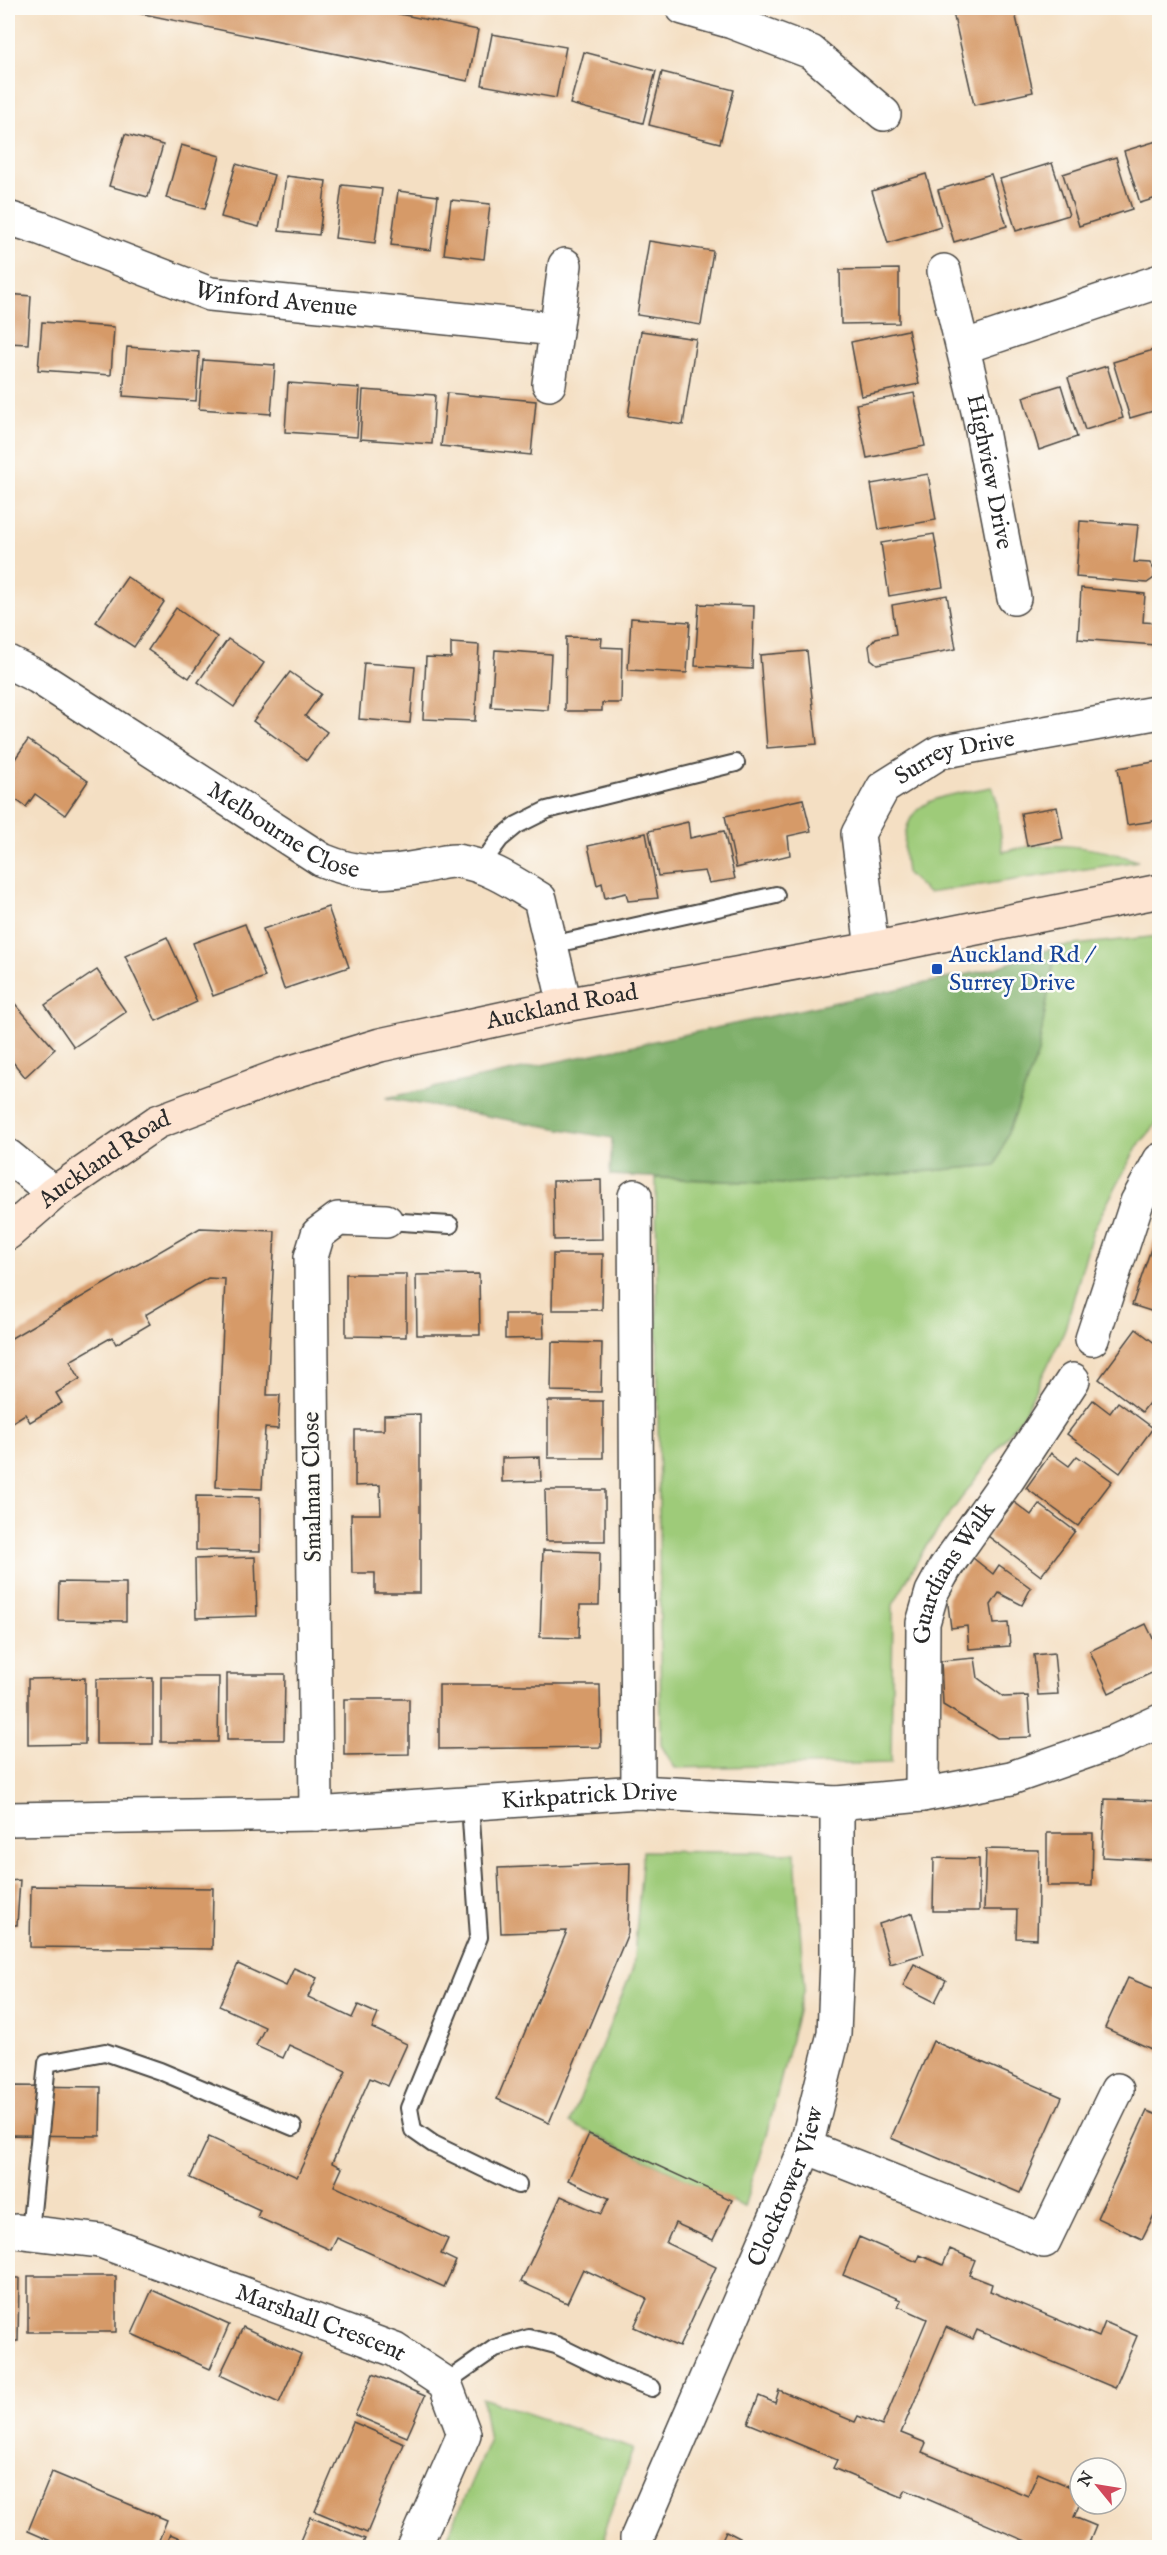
<svg xmlns="http://www.w3.org/2000/svg" width="1167" height="2555" font-family="'IM FELL English',serif">
<style>
.green{fill:#9ecb79;stroke:#647b52;stroke-width:1.5}
.forest{fill:#7eaf69;stroke:#546d4a;stroke-width:1.5}
.building{fill:#d69a67}
.lines{fill:none;stroke-linecap:round;stroke-linejoin:round}
.lane-casing{stroke:#494642;stroke-width:20}
.street-casing{stroke:#494642;stroke-width:36}
.secondary-casing{stroke:#494642;stroke-width:36}
.lane{stroke:#fff;stroke-width:16}
.street{stroke:#fff;stroke-width:33}
.secondary{stroke:#fde4d1;stroke-width:33}
.transit-dot{fill:#1a4fb4;stroke:#fdfcf7;stroke-width:2}
.labels{text-anchor:middle;dominant-baseline:central;stroke-width:5;stroke-linejoin:round;paint-order:stroke}
.street-label{font-size:24px;fill:#2b2b2b;stroke:#fdfcf7}
.transit-label{font-size:24px;fill:#164399;stroke:#fdfcf7;text-anchor:start}
</style>
<rect width="100%" height="100%" fill="#fdfcf7"/>
<filter id="ink" filterUnits="userSpaceOnUse"><feTurbulence type="fractalNoise" baseFrequency=".0167" numOctaves="2"/><feDisplacementMap in="SourceGraphic" scale="12" xChannelSelector="R" yChannelSelector="G"/><feConvolveMatrix kernelMatrix="1 2 1 2 8 2 1 2 1" color-interpolation-filters="sRGB"/></filter>
<filter id="wash" filterUnits="userSpaceOnUse"><feTurbulence type="fractalNoise" baseFrequency=".008" numOctaves="4" result="noise"/><feDisplacementMap in="SourceGraphic" scale="24" xChannelSelector="R" yChannelSelector="G"/><feGaussianBlur stdDeviation="1.35" result="paint"/><feColorMatrix in="noise" values="0 0 0 0 0 0 0 0 0 0 0 0 0 0 0 0 0 1.4 0 .05"/><feComposite in="paint" operator="in"/></filter>
<g filter="url(#wash)">
<rect width="100%" height="100%" fill="#f4dfc3"/>
<g class="green">
<path d="M992,787L996,798L1003,852C1047,840 1096,846 1138,861L928,893L906,873C895,798 932,798 992,787Z"/>
<path d="M1159,936V1121L1137,1147L1093,1230L1064,1332L1024,1413L924,1549L893,1605L891,1763L675,1768L661,1745L656,1178L786,1184L996,1165L1038,1053L1056,947Z"/>
<path d="M643,1851L795,1853L804,1988L771,2118L744,2207L570,2123L633,1968Z"/>
<path d="M482,2398L633,2449L606,2526L605,2547H443L489,2441Z"/>
</g>
<path class="forest" d="M1056,947L1038,1053L996,1165L786,1184L610,1175L612,1138L386,1098L992,969Z"/>
<g id="blocks">
<g class="building">
<path d="M130,8H370L478,30L468,81L129,11Z"/>
<path d="M952,8H1014L1033,92L974,105Z"/>
<path d="M492,34L566,47L556,98L482,85Z"/>
<path d="M584,52L656,71L643,123L570,104Z"/>
<path d="M662,72L734,90L720,143L649,125Z"/>
<path d="M125,134L163,145L148,197L109,186Z"/>
<path d="M1160,140V197L1140,203L1124,151Z"/>
<path d="M181,145L220,156L205,209L166,198Z"/>
<path d="M1116,157L1132,209L1079,226L1063,174Z"/>
<path d="M1052,163L1069,215L1016,231L1000,179Z"/>
<path d="M236,164L274,175L259,227L221,217Z"/>
<path d="M926,174L941,227L888,243L872,191Z"/>
<path d="M991,174L1007,226L954,242L938,190Z"/>
<path d="M286,176L326,181L319,235L279,231Z"/>
<path d="M342,185L382,189L375,243L335,238Z"/>
<path d="M398,191L438,196L431,250L391,245Z"/>
<path d="M451,200L490,204L484,259L444,254Z"/>
<path d="M649,241L713,251L701,325L637,315Z"/>
<path d="M899,269V323L841,324L840,270Z"/>
<path d="M8,294L31,296L28,344L8,343Z"/>
<path d="M42,322L114,327L111,375L38,370Z"/>
<path d="M908,330L919,384L861,396L851,342Z"/>
<path d="M641,331L696,339L683,425L628,416Z"/>
<path d="M127,347L199,352L196,401L123,396Z"/>
<path d="M1160,348V409L1130,418L1113,362Z"/>
<path d="M203,360L275,365L271,414L199,409Z"/>
<path d="M1107,366L1123,418L1085,430L1068,378Z"/>
<path d="M288,383L360,388L357,437L285,432Z"/>
<path d="M1061,385L1077,437L1039,450L1023,397Z"/>
<path d="M363,390L435,395L432,444L360,439Z"/>
<path d="M447,393L536,401L531,455L441,446Z"/>
<path d="M914,393L925,446L867,458L856,404Z"/>
<path d="M928,474L936,520L879,530L871,484Z"/>
<path d="M1080,521L1138,525L1134,562L1150,563L1155,571L1154,578L1147,583L1076,577Z"/>
<path d="M934,534L943,587L889,596L881,543Z"/>
<path d="M127,577L164,602L134,647L96,622Z"/>
<path d="M1081,588L1145,594L1143,622L1157,623L1160,640L1155,645L1078,639Z"/>
<path d="M947,595L956,649L877,664L871,659L869,646L876,638L896,634L892,605Z"/>
<path d="M699,604L754,606L752,669L695,666Z"/>
<path d="M176,608L217,637L189,678L148,650Z"/>
<path d="M631,618L690,622L687,673L628,670Z"/>
<path d="M566,637L602,638L601,647L622,648L621,703H602V711H565Z"/>
<path d="M228,639L264,663L234,707L198,682Z"/>
<path d="M451,643L479,645L475,721L423,719L426,657L451,658Z"/>
<path d="M495,650L551,654L548,710L491,707Z"/>
<path d="M807,651L817,744L767,748L760,655Z"/>
<path d="M364,663L415,667L410,723L359,719Z"/>
<path d="M290,672L321,694L305,716L327,732L307,760L253,721Z"/>
<path d="M28,740L88,781L65,815L35,794L26,807L8,794V769Z"/>
<path d="M1160,761V820L1127,825L1118,768Z"/>
<path d="M803,799L811,831L788,836L790,855L736,868L725,816Z"/>
<path d="M1057,807L1063,839L1027,846L1021,813Z"/>
<path d="M688,822L690,838L724,831L735,879L709,883L705,871L658,876L649,831Z"/>
<path d="M646,833L658,898L628,901L626,893L605,898L602,883L597,885L588,846Z"/>
<path d="M328,907L349,967L284,989L263,929Z"/>
<path d="M245,924L265,977L213,996L193,943Z"/>
<path d="M167,937L197,1002L156,1021L125,956Z"/>
<path d="M97,970L126,1012L74,1047L45,1005Z"/>
<path d="M9,997L55,1049L25,1077L8,1056Z"/>
<path d="M601,1180L602,1239L554,1240L553,1181Z"/>
<path d="M200,1228L275,1231L267,1395H280L278,1429L265,1428L262,1489L216,1487L225,1279L208,1278L145,1315L150,1324L116,1344L112,1337L70,1361L80,1379L56,1393L62,1403L30,1422L25,1414L8,1425V1368L10,1366L8,1362V1340Z"/>
<path d="M1154,1240L1160,1242V1314L1132,1305Z"/>
<path d="M553,1254H603L602,1310H552Z"/>
<path d="M346,1274H406V1337L346,1336Z"/>
<path d="M479,1274L480,1335H417L416,1275Z"/>
<path d="M505,1314H543L544,1338L505,1339Z"/>
<path d="M1136,1329L1160,1347V1389L1142,1412L1099,1379Z"/>
<path d="M552,1342L602,1343L601,1392L551,1391Z"/>
<path d="M1093,1400L1110,1413L1118,1402L1153,1428L1120,1473L1067,1434Z"/>
<rect x="548" y="1401" width="55" height="57"/>
<path d="M420,1414V1593H375V1573H352L351,1514H381L380,1485L355,1486V1430H384V1415Z"/>
<path d="M1051,1453L1069,1466L1077,1456L1112,1481L1078,1526L1026,1488Z"/>
<path d="M540,1457L541,1481L502,1482V1458Z"/>
<path d="M545,1490H605V1541H546Z"/>
<path d="M196,1496L260,1497V1551L196,1550Z"/>
<path d="M1014,1502L1031,1515L1039,1504L1075,1531L1041,1576L988,1536Z"/>
<path d="M543,1550L600,1552L599,1605H580L579,1638L540,1637Z"/>
<path d="M255,1557L257,1616L196,1618L195,1559Z"/>
<path d="M973,1558L993,1574L999,1565L1031,1588L1022,1605L999,1593L991,1605L994,1624L1008,1623L1010,1646L969,1649L967,1626L951,1628L947,1597Z"/>
<path d="M59,1582L126,1583V1621L58,1620Z"/>
<path d="M1146,1624L1160,1653V1669L1109,1693L1090,1651Z"/>
<path d="M1054,1653L1058,1694L1038,1695L1034,1655Z"/>
<path d="M975,1658L978,1678L1004,1697L1028,1696L1031,1737L997,1738L943,1705L941,1661Z"/>
<path d="M227,1674H285L284,1740H227Z"/>
<path d="M161,1677H219L218,1742H161Z"/>
<path d="M85,1678V1744L28,1745V1679Z"/>
<path d="M153,1678V1744H96V1679Z"/>
<path d="M439,1685H600L601,1747L439,1749Z"/>
<path d="M344,1699H409V1754L344,1755Z"/>
<path d="M1105,1799L1160,1801L1158,1860L1102,1857Z"/>
<path d="M1047,1833H1093L1092,1886H1047Z"/>
<path d="M986,1849L1039,1850L1037,1939L1016,1938L1017,1910H984Z"/>
<path d="M934,1858L979,1859V1911H933Z"/>
<path d="M630,1863L628,1933L549,2123L497,2099L567,1931L501,1933L498,1868Z"/>
<path d="M20,1880L17,1925H8V1881Z"/>
<path d="M31,1886L213,1888L212,1949L30,1947Z"/>
<path d="M913,1913L924,1954L890,1964L879,1924Z"/>
<path d="M238,1964L286,1986L294,1968L317,1978L308,1997L352,2018L358,2005L378,2014L372,2028L407,2044L388,2086L370,2078L332,2163L342,2168L334,2186L448,2239L441,2254L456,2261L444,2287L337,2238L331,2250L257,2217L260,2210L190,2178L209,2137L297,2177L346,2071L289,2045L283,2058L256,2046L265,2027L219,2006Z"/>
<path d="M914,1964L946,1980L935,2002L903,1986Z"/>
<path d="M1128,1978L1160,1991V2053L1105,2028Z"/>
<path d="M933,2041L1062,2097L1020,2193L891,2138Z"/>
<path d="M12,2086L101,2087L100,2136L11,2135V2162H8V2102H12Z"/>
<path d="M1147,2111L1160,2116V2203L1142,2239L1097,2218Z"/>
<path d="M589,2134L732,2200L713,2240L675,2223L666,2243L716,2267L679,2347L634,2327L647,2299L583,2269L567,2303L521,2282L561,2196L601,2214L609,2198L568,2180Z"/>
<path d="M859,2237L917,2262L920,2255L943,2265L950,2249L975,2260L969,2275L992,2284L990,2291L1099,2337L1105,2322L1137,2336L1115,2388L977,2330L973,2339L946,2327L901,2433L926,2443L922,2452L1028,2496L1038,2473L1080,2491V2503L1074,2517L1096,2526L1087,2548H1042L906,2490L902,2497L833,2468L837,2460L748,2423L759,2396L775,2403L779,2390L855,2422L858,2416L882,2426L927,2319L898,2306L901,2300L843,2275Z"/>
<rect x="28" y="2276" width="88" height="56"/>
<path d="M8,2278H19L18,2341H8Z"/>
<path d="M152,2290L229,2325L210,2369L132,2334Z"/>
<path d="M243,2327L301,2354L279,2403L220,2375Z"/>
<path d="M373,2374L425,2396L407,2437L355,2415Z"/>
<path d="M353,2422L404,2444L367,2533L315,2511Z"/>
<path d="M52,2472L167,2520L156,2548H67L28,2531Z"/>
<path d="M310,2517L365,2539L361,2548H297Z"/>
<path d="M726,2531L759,2548H718Z"/>
<path d="M170,2534L201,2547V2548H164Z"/>
</g>
</g>
</g>
<g filter="url(#ink)">
<use href="#blocks" fill-opacity="0" stroke="#494642" stroke-width="1.5"/>
<g class="lines">
<defs>
<g id="lane">
<path d="M480,866L500,839L517,825L547,810L736,763"/>
<path d="M551,945L776,895"/>
<path d="M386,1221L450,1225"/>
<path d="M470,1805L479,1937L409,2108L413,2130L433,2144L518,2185"/>
<path d="M30,2232L47,2063L105,2052L160,2071L293,2127"/>
<path d="M445,2383L495,2348L529,2338L556,2345L609,2371L652,2388"/>
</g>
<g id="street">
<path d="M683,8L732,22L811,52L884,114"/>
<path id="s1" d="M8,218L40,228L210,294L555,329"/>
<path id="s2" d="M944,271L979,415L1014,598"/>
<path d="M963,347L1160,281"/>
<path d="M549,384L565,265"/>
<path id="s3" d="M8,662L38,677L322,860C358,875 383,874 421,867C432,865 446,860 457,861C488,865 514,883 540,899L565,1005"/>
<path id="s4" d="M872,949L858,834L883,788L940,752L1160,712"/>
<path d="M8,1156L54,1193"/>
<path d="M635,1196L638,1792"/>
<path d="M1092,1339L1137,1202L1160,1160"/>
<path id="s5" d="M922,1795L923,1623L932,1592L945,1568L1008,1479L1073,1380"/>
<path d="M316,1814L311,1257L318,1234L338,1219L386,1221"/>
<path id="s6" d="M8,1819L316,1814L638,1792L837,1803L922,1795L1011,1778L1114,1742L1160,1721"/>
<path d="M806,2147L1044,2241L1117,2090"/>
<path id="s7" d="M16,2231L101,2241L395,2350L445,2383L464,2434L414,2548"/>
<path id="s8" d="M638,2548L637,2538L806,2147L834,2034L837,1960V1803"/>
</g>
<g id="secondary">
<path id="s9" d="M8,1233L54,1193L157,1122L282,1075L380,1045L565,1005L872,949L1160,891"/>
</g>
</defs>
<use href="#lane" class="lane-casing"/>
<use href="#street" class="street-casing"/>
<use href="#secondary" class="secondary-casing"/>
<use href="#lane" class="lane"/>
<use href="#street" class="street"/>
<use href="#secondary" class="secondary"/>
</g>
</g>
<rect class="transit-dot" x="931" y="963" width="12" height="12" rx="3"/>
<g class="labels">
<g class="street-label">
<text stroke="none"><textPath href="#s1" startOffset="282">Winford Avenue</textPath></text>
<text stroke="none"><textPath href="#s2" startOffset="206">Highview Drive</textPath></text>
<text stroke="none"><textPath href="#s4" startOffset="248">Surrey Drive</textPath></text>
<text stroke="none"><textPath href="#s3" startOffset="324">Melbourne Close</textPath></text>
<text stroke="none"><textPath href="#s9" startOffset="608">Auckland Road</textPath></text>
<text stroke="none"><textPath href="#s9" startOffset="122">Auckland Road</textPath></text>
<text transform="translate(313 1487) rotate(-91)">Smalman Close</text>
<text stroke="none"><textPath href="#s5" startOffset="230">Guardians Walk</textPath></text>
<text stroke="none"><textPath href="#s6" startOffset="582">Kirkpatrick Drive</textPath></text>
<text stroke="none"><textPath href="#s8" startOffset="392">Clocktower View</textPath></text>
<text stroke="none"><textPath href="#s7" startOffset="320">Marshall Crescent</textPath></text>
</g>
<g class="transit-label">
<text x="949" y="955">Auckland Rd /<tspan x="949" dy="28">Surrey Drive</tspan></text>
</g>
</g>
<rect width="1167" height="2555" fill="none" stroke="#fdfcf7" stroke-width="30"/>
<g transform="translate(1098 2486) rotate(300)"><circle r="28" fill="#fdfcf7" stroke="#a9a8a5" stroke-width="1.5"/>
<path d="M0-4.5L10 22L0 15L-10 22Z" fill="#d1495b"/>
<text y="-9" font-size="16" font-weight="bold" text-anchor="middle" fill="#2b2b2b">N</text>
</g>
</svg>
